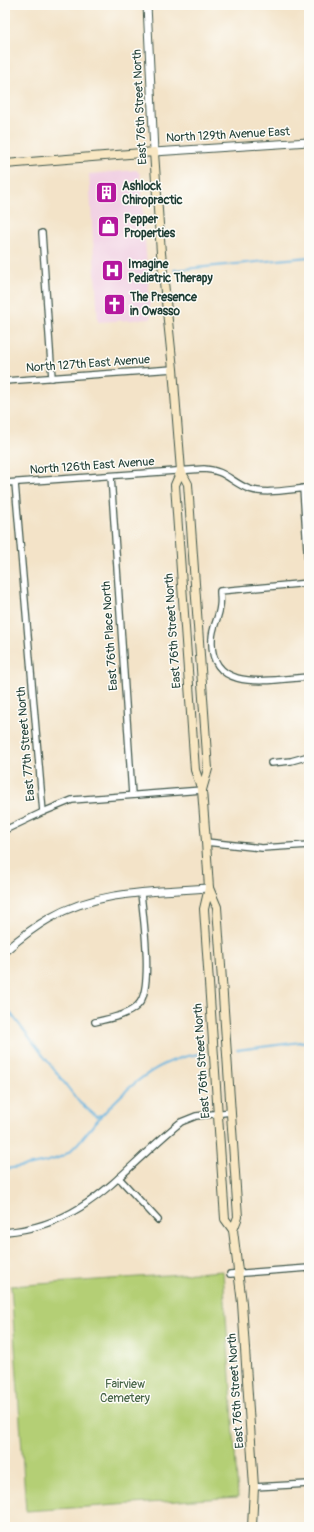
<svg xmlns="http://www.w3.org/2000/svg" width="314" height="1532" font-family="Pangolin,sans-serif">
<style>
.built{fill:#f1d0e3}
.green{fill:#b4cf74;stroke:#6a8654}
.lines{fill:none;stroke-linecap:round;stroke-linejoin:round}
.stream{stroke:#65b3df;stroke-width:2}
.minor-casing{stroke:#3f564a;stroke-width:8}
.tertiary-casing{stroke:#3f564a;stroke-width:9}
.secondary-casing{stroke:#3f564a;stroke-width:10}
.minor{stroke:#fff;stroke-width:5.5}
.tertiary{stroke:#fff;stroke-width:7}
.secondary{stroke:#f8e7c3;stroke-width:8}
.labels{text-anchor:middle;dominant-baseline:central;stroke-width:3;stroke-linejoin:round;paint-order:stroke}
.street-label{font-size:12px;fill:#1f3d34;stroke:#fdfcf7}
.poi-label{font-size:12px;font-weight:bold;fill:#1f3d34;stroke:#fdfcf7;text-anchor:start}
.park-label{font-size:12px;fill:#446244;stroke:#fdfcf7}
</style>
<rect width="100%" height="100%" fill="#fdfcf7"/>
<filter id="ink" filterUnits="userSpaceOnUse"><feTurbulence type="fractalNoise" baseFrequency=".025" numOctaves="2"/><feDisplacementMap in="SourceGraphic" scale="8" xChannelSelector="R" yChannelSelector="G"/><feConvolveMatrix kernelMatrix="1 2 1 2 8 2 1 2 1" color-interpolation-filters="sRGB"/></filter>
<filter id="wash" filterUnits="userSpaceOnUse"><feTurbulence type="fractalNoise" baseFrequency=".012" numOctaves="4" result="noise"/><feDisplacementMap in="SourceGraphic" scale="16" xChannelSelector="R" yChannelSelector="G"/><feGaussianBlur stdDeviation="0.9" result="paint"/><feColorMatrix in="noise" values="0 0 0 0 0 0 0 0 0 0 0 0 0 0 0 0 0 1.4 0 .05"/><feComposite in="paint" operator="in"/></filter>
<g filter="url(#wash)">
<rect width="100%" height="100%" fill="#f3e3c8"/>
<path class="built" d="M136,170L140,174L151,319L98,322L89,174Z"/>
<path class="green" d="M223,1271L238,1497L26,1511L11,1286Z"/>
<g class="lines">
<g class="stream">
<path d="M174,270L309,257"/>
<path d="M5,1006L79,1102L96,1116L101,1115"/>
<path d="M237,1050L309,1041"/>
<path d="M5,1169C21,1167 57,1162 69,1152C79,1144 87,1132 95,1123C123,1091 157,1057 202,1054"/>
</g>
</g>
</g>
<g filter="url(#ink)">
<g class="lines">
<defs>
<g id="minor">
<path d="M42,233L52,378"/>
<path d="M5,381L173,369"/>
<path d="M111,476L132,795"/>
<path d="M5,483L204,469C225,470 231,482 249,489C266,495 291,489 309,488"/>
<path d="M15,483L43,812"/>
<path d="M303,488L309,581"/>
<path d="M309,583L220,591C220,596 221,601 220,606C219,618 212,627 212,639C209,695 273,679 309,677"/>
<path d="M271,763L291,761L309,756"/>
<path d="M5,830L43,812L72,800L202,790"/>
<path d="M206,842L262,848L309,845"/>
<path d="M95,1022C110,1018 127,1016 138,1005C154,990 143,916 141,893"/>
<path d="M119,1178L158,1220"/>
<path d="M5,1232C87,1226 122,1169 181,1122L196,1116L231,1112"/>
<path d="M230,1274L309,1268"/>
<path d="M254,1487L309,1484"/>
</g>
<g id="tertiary">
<path d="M147,5L154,152L309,142"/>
<path d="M5,951C19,939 34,927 50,918C98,890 156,892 209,888"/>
</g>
<g id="secondary">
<path d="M5,164L154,152L161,253L173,369L181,471L188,484L208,769L202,790"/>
<path d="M181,471L175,485L195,770L202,790L206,842L209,888L204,909L225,1219L233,1230L242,1303L254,1487L252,1527"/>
<path d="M209,888L217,907L238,1217L233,1230"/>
</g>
</defs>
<use href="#minor" class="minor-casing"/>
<use href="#tertiary" class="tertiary-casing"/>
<use href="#secondary" class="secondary-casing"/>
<use href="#minor" class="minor"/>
<use href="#tertiary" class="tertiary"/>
<use href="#secondary" class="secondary"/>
</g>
</g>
<defs>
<symbol id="building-square" viewBox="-11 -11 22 22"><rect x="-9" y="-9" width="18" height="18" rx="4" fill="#b5179e" stroke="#fdfcf7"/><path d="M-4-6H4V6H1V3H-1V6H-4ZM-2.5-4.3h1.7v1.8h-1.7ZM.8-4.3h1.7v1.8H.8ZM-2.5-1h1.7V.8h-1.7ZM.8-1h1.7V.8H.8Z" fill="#fff"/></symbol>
<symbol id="shop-square" viewBox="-11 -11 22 22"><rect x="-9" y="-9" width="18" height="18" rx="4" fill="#b5179e" stroke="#fdfcf7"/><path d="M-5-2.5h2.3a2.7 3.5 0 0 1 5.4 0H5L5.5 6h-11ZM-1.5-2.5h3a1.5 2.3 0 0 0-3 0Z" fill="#fff"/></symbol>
<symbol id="hospital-square" viewBox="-11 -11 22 22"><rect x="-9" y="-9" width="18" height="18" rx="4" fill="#b5179e" stroke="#fdfcf7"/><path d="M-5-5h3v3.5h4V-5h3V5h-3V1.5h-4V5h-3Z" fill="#fff"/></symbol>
<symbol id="church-square" viewBox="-11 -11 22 22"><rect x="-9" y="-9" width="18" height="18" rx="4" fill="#b5179e" stroke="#fdfcf7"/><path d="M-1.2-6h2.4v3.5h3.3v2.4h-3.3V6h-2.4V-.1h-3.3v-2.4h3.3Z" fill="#fff"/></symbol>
</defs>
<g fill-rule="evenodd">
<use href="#building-square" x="94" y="180" width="25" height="25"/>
<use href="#shop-square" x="96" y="214" width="25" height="25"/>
<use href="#hospital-square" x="100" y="258" width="25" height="25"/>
<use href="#church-square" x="102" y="292" width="25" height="25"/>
</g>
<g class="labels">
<g class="street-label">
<text transform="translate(140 107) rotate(-93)">East 76th Street North</text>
<text transform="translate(228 135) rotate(-3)">North 129th Avenue East</text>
<text transform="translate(88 364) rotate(-4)">North 127th East Avenue</text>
<text transform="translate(92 466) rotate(-4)">North 126th East Avenue</text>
<text transform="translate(173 631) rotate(-94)">East 76th Street North</text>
<text transform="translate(110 636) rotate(-94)">East 76th Place North</text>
<text transform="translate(26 744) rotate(-95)">East 77th Street North</text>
<text transform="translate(202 1061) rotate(-94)">East 76th Street North</text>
<text transform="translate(236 1391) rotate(-94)">East 76th Street North</text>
</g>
<g class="poi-label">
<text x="122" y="186">Ashlock<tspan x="122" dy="14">Chiropractic</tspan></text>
<text x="124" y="219">Pepper<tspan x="124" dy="14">Properties</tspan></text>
<text x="128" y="264">Imagine<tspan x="128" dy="14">Pediatric Therapy</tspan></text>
<text x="130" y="297">The Presence<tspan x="130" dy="14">in Owasso</tspan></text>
</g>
<g class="park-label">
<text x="125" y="1384">Fairview<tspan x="125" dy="14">Cemetery</tspan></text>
</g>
</g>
<rect width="314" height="1532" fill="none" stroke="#fdfcf7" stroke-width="20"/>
</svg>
